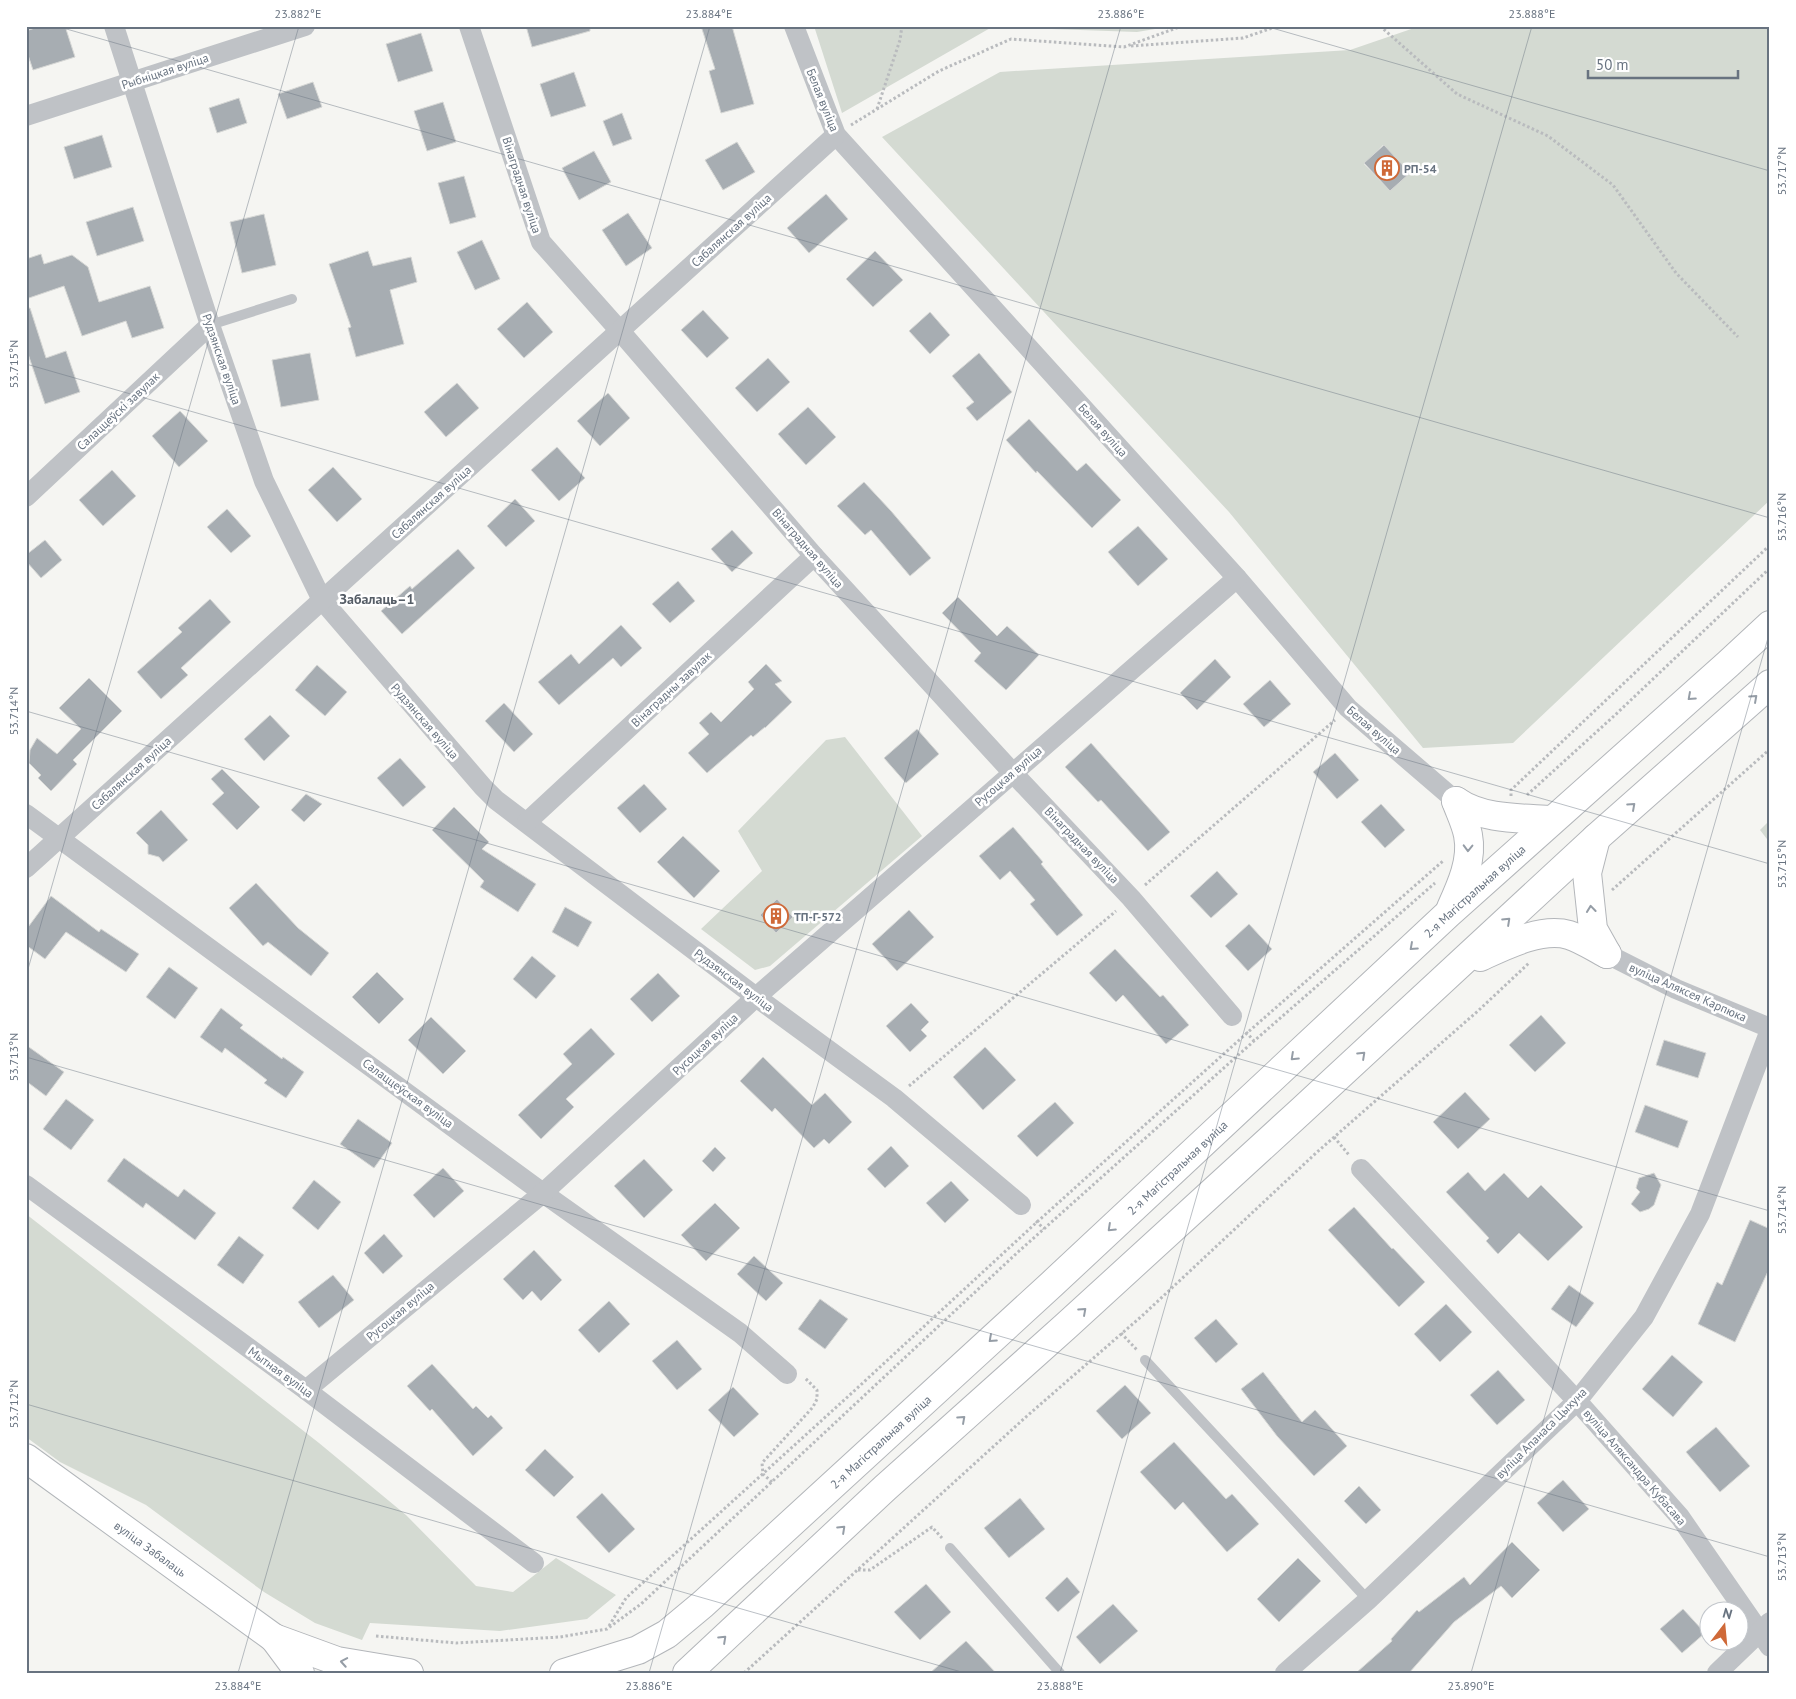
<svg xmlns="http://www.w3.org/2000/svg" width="1796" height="1699" font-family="'PT Sans',sans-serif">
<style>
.green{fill:#d4dad2;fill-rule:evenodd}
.building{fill:#a7adb2;stroke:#d6d7d5}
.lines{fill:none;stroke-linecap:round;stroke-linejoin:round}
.secondary-casing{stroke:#b2b6ba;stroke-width:30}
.primary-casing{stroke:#b3b6ba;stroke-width:30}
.path{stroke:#b9bbbe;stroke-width:3;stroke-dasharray:2.5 2.5;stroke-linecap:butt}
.lane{stroke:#bfc2c6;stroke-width:10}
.street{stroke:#bfc2c6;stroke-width:20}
.secondary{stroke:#fff;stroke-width:28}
.primary{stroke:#fff;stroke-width:28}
.oneway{stroke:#959da6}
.ticks{fill:none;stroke:#687380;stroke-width:1;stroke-opacity:0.45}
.labels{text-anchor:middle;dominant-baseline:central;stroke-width:5;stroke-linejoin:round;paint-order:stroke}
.street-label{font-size:12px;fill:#687380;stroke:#fff}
.poi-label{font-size:12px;font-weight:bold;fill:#687380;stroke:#fff;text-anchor:start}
.neighbourhood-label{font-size:14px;font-weight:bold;fill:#555d66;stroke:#fff}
.neatline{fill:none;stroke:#687380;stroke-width:2}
.ticks-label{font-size:12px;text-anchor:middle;fill:#687380}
</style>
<rect width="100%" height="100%" fill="#f5f5f2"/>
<g class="green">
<path d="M814,26H1173L1137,32L992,27L842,113Z"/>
<path d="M1420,26H1770V500L1513,743L1423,748L1229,512L882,137L1000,72L1350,50ZM1383,145L1409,173L1390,191L1364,164Z"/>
<path d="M845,737L922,836L770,966L755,970L701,929L762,871L738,831L826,740ZM777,900L776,933L760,915Z"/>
<path d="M1770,820V843L1760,830Z"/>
<path d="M26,1214L319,1443L406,1515L476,1586L513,1592L556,1558L616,1595L587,1619L500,1631L370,1623L362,1640L315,1623L264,1592L146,1505L60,1462L26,1437Z"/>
</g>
<g class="building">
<path d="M41,26H65L75,57L33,70L26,49V31Z"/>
<path d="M526,26H590V31L532,47Z"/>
<path d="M701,26H732L754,104L721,113L709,71L715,69Z"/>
<path d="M421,33L433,71L398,82L386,44Z"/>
<path d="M574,72L586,106L551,117L540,84Z"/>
<path d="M313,82L322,107L287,119L278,94Z"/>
<path d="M239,98L247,123L217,133L209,108Z"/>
<path d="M443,102L456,142L427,151L414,111Z"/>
<path d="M622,113L632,139L613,146L603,121Z"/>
<path d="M102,135L112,167L74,179L64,147Z"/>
<path d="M737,142L755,172L723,190L705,160Z"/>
<path d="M1384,145L1410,173L1390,191L1364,163Z"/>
<path d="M594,151L611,182L579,200L562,168Z"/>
<path d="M464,176L476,217L450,224L438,183Z"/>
<path d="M826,194L848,219L809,253L787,228Z"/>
<path d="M133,207L144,241L97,256L86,222Z"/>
<path d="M628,213L652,248L626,266L602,230Z"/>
<path d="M264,214L276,265L242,273L230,222Z"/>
<path d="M482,240L500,279L475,290L457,252Z"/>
<path d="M368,251L373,266L411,257L417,282L390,290L404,344L356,357L348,328L351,327L329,264Z"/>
<path d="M875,251L903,280L873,307L846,279Z"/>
<path d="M41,254L44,264L72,255L88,267L99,302L150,286L164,328L132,338L126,321L82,336L64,286L26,299V259Z"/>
<path d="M527,302L553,332L524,358L497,329Z"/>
<path d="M26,308H30L46,358L66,351L80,392L45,404L26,348Z"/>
<path d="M703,310L729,338L707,358L681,330Z"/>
<path d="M930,312L950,335L930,354L909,331Z"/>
<path d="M310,353L319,400L281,407L272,360Z"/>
<path d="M979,353L1012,392L977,421L966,408L974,402L952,376Z"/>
<path d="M768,358L790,382L757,412L735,388Z"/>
<path d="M457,383L479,408L446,437L424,412Z"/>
<path d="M608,393L630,418L600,446L577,421Z"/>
<path d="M808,407L836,437L806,465L778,434Z"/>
<path d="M180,411L208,441L179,467L152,436Z"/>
<path d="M1029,419L1077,471L1086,463L1121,500L1092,528L1037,471L1036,473L1006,440Z"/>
<path d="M557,447L585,478L559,501L531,470Z"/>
<path d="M333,467L362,499L337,522L308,490Z"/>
<path d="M112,470L136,496L103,526L79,500Z"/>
<path d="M864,482L891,511L931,558L910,576L871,530L865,535L837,506Z"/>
<path d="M515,499L535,521L506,547L487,526Z"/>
<path d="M227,509L251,536L231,553L207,527Z"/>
<path d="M1138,526L1168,559L1138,586L1108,552Z"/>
<path d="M732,530L753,553L732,572L711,549Z"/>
<path d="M45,540L62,560L41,578L26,561V555Z"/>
<path d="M458,549L475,568L402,634L381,611L410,586L412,589Z"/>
<path d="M678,581L695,601L670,623L652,604Z"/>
<path d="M958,597L997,636L1007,626L1039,655L1006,690L974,661L981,653L942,613Z"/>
<path d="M210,599L231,622L181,668L188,675L161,699L137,672L182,632L178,628Z"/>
<path d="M621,625L642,648L621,667L613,658L559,705L538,682L571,654L579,664Z"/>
<path d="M1215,659L1231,677L1197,710L1180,693Z"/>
<path d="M766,664L782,681L775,684L792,702L765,728V727L753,737L751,735L707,773L688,753L709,734L699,723L711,712L721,722L754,689L748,682Z"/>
<path d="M317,665L347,692L325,716L295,690Z"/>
<path d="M89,678L122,711L73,760L77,764L51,791L38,778L41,775L29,763L30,750L37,738L57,754L81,729L59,708Z"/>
<path d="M1270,680L1291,704L1264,727L1243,704Z"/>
<path d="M504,703L533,734L514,752L485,721Z"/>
<path d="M270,715L290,736L264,761L244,739Z"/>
<path d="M917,729L939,754L906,783L884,758Z"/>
<path d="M1091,743L1170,832L1148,851L1101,800L1098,802L1065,767Z"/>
<path d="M1335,753L1359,780L1337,799L1313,772Z"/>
<path d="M400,758L426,787L403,807L377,778Z"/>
<path d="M222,769L260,807L237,830L212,804L224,793L211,779Z"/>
<path d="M644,784L667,809L640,833L617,808Z"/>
<path d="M306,794L322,804L304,822L291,810Z"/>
<path d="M1381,804L1405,830L1385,848L1361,822Z"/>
<path d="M454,807L489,842L482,849L536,884L518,912L480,887L484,881L432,830Z"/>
<path d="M161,810L188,840L163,862L159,857L148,854V845L136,833Z"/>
<path d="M1013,827L1043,862L1041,864L1083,915L1057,936L1030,904L1035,900L1010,871L1000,880L979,856Z"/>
<path d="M683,836L720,871L694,898L657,862Z"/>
<path d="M1217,871L1238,894L1211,918L1190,896Z"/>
<path d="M256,883L298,928L329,953L311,976L268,942L263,946L229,908Z"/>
<path d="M51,896L99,932L101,929L139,954L126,972L66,932L45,959L26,945V930Z"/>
<path d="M777,899L793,917L776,933L760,915Z"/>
<path d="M565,907L592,922L578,947L552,932Z"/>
<path d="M909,910L934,937L897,971L872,944Z"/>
<path d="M1249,924L1272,949L1248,971L1225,946Z"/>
<path d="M1115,949L1160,997L1163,995L1189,1025L1166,1044L1123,995L1116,1002L1089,973Z"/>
<path d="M532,956L556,976L536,999L513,979Z"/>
<path d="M169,967L198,988L175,1019L146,997Z"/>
<path d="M377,972L404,999L379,1024L352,997Z"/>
<path d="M658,973L680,996L652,1022L630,999Z"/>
<path d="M911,1003L929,1022L921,1030L927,1036L910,1052L886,1026Z"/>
<path d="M221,1008L243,1025L240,1028L282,1059L283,1057L304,1072L286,1098L264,1083L267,1080L225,1048L222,1053L200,1037Z"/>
<path d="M1541,1015L1566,1043L1535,1072L1509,1045Z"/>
<path d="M431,1017L466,1051L443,1074L408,1040Z"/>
<path d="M591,1028L615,1054L566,1099L574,1107L541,1139L518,1115L572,1064L563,1054Z"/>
<path d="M1664,1040L1706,1053L1698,1078L1656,1065Z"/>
<path d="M26,1045L64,1072L46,1096L26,1081Z"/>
<path d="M985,1047L1016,1080L983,1110L953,1077Z"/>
<path d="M763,1057L812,1105L825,1093L852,1122L829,1144L824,1139L814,1148L775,1108L772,1112L740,1081Z"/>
<path d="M1465,1092L1490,1119L1458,1149L1433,1122Z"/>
<path d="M66,1099L94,1120L71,1150L43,1129Z"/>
<path d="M1055,1102L1074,1123L1037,1157L1017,1136Z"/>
<path d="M1645,1105L1688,1121L1678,1148L1635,1132Z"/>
<path d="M358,1119L392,1143L374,1168L340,1144Z"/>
<path d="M891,1146L909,1166L885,1188L867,1169Z"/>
<path d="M715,1147L726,1158L713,1172L702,1161Z"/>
<path d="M124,1158L178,1197L184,1189L216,1213L195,1240L146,1203L143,1208L107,1181Z"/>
<path d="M644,1159L673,1190L644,1218L614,1186Z"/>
<path d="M443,1168L464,1191L434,1218L413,1195Z"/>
<path d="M1468,1172L1485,1191L1504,1173L1528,1198L1541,1185L1583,1227L1548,1261L1519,1233L1498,1254L1486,1241L1489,1238L1446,1192Z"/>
<path d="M1654,1173L1661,1185L1654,1205L1649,1209L1640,1212L1631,1204L1640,1192L1636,1188L1639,1178Z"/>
<path d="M314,1180L341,1202L318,1230L292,1208Z"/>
<path d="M951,1181L969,1200L945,1223L926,1203Z"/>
<path d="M715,1203L740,1228L706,1261L681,1235Z"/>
<path d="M1354,1207L1392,1249L1393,1248L1425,1282L1399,1307L1328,1230Z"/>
<path d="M1750,1220L1770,1229V1267L1735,1342L1698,1324L1717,1282L1722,1285Z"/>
<path d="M384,1234L403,1256L383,1274L364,1253Z"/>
<path d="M239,1236L264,1255L243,1284L217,1265Z"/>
<path d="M534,1250L562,1280L541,1301L532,1291L523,1300L503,1279Z"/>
<path d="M754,1256L783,1283L766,1301L737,1274Z"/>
<path d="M333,1275L354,1300L319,1328L298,1302Z"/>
<path d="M1569,1285L1594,1303L1576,1327L1551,1309Z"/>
<path d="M820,1299L848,1319L825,1349L798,1329Z"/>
<path d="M609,1301L630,1324L599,1353L578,1330Z"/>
<path d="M1446,1304L1472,1332L1440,1362L1414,1334Z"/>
<path d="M1216,1319L1238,1344L1216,1363L1194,1338Z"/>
<path d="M677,1340L702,1369L677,1390L652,1361Z"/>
<path d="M1672,1355L1703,1382L1673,1417L1642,1389Z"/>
<path d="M432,1364L473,1409L476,1406L488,1418L491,1415L503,1428L473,1456L432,1409L430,1411L407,1386Z"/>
<path d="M1498,1370L1525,1400L1497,1425L1470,1395Z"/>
<path d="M1263,1372L1302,1422L1315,1410L1347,1446L1314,1476L1277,1436L1241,1389Z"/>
<path d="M1125,1385L1151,1413L1122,1439L1096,1411Z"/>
<path d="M733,1387L759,1414L734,1437L708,1410Z"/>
<path d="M1716,1427L1750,1466L1720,1492L1686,1452Z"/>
<path d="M1174,1442L1226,1499L1232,1494L1259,1524L1227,1552L1183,1502L1175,1510L1140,1472Z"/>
<path d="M545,1449L574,1477L554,1497L525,1470Z"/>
<path d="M1563,1480L1589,1509L1563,1532L1537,1503Z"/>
<path d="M1359,1486L1381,1510L1366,1524L1344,1501Z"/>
<path d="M602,1493L635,1529L609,1553L576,1517Z"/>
<path d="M1020,1498L1045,1529L1009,1558L984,1528Z"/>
<path d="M1512,1542L1540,1570L1512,1598L1501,1586L1454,1622L1409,1673H1356L1392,1641L1391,1639L1417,1610L1419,1612L1464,1577L1470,1585Z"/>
<path d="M1298,1558L1321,1581L1279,1622L1257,1599Z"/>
<path d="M1067,1577L1080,1592L1058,1612L1045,1598Z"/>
<path d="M926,1584L951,1612L920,1640L894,1612Z"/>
<path d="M1113,1604L1138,1631L1100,1664L1076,1637Z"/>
<path d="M1683,1609L1705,1633L1682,1653L1660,1629Z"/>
<path d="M966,1641L996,1673H930Z"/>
</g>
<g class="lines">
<defs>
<g id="secondary">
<path id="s1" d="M26,1458L274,1638"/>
</g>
<g id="primary">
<path d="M1456,801C1483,820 1521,818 1552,820"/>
<path d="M1596,838L1587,873L1593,929L1607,954"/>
<path d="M1451,908C1461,886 1473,860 1468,835C1466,824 1460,812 1456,801"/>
<path d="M1480,957C1504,946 1541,927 1569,935C1582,939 1595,948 1607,954"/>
<path d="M274,1638L337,1661L409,1673"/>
<path d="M274,1638L300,1673"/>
<path id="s2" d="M564,1673L638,1650L667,1634L703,1604L1052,1284L1449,913L1728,664L1770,625"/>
<path d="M687,1673L885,1488L1066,1326L1300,1112L1596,838L1770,684"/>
</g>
</defs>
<use href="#secondary" class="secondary-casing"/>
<use href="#primary" class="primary-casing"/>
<g class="path">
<path d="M1380,26L1457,94L1548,136L1613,185L1676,273L1738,337"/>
<path d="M1131,46L1243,38L1278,26"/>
<path d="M877,109L900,40L902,26"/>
<path d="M851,125L939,71L1011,39L1124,47L1182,26"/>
<path d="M1527,795L1614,716L1770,568"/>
<path d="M1511,796V790L1770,545"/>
<path d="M1145,885L1335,720"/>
<path d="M1612,890L1770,749"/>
<path d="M1246,1032L1254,1041"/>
<path d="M909,1086L1116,911"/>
<path d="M1334,1137L1349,1155"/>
<path d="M1036,1221L1044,1229"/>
<path d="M1121,1333L1137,1350"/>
<path d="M772,1482L763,1474L762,1463L813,1407L817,1399V1390L805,1378"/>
<path d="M858,1570H870L932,1527L942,1538"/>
<path d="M609,1626L626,1598L853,1392L1037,1222L1247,1033L1443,861"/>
<path d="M376,1636L456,1643L560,1637L607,1629L641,1604L1018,1252L1254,1041L1435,883"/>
<path d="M744,1673L1027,1416L1143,1315L1316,1153L1479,1010L1529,963"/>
</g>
<g class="lane">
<path d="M210,325L292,299"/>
<path d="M1145,1360L1368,1600"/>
<path d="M950,1548L1060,1673"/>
</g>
<g class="street">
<path d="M114,26L210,325L264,481L322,600L483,787L496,800L756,997L894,1098L1021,1205"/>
<path d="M469,26L541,242L620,331L814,556L1012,772L1131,898L1232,1016"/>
<path d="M794,26L836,135L1237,578L1348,708L1456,801"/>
<path d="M26,116L305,26"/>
<path d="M26,497L210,325"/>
<path d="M26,814L543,1193L740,1333L787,1374"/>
<path d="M527,822L814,556"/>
<path d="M26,868L836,135"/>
<path d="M1607,954L1676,989L1770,1028"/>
<path d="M1361,1169L1577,1401L1680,1517L1770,1647"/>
<path d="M26,1185L306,1390L534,1563"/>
<path d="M306,1390L543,1193L756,997L1237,578"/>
<path d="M1285,1673L1368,1600L1577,1401L1644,1317L1700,1214L1770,1030"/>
<path d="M1717,1673L1770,1622"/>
</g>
<use href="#secondary" class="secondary"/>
<use href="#primary" class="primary"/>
</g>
<defs><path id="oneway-chevron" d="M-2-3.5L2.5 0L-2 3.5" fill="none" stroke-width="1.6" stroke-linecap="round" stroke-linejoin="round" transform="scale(1.25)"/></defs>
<g class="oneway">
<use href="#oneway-chevron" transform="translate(1691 697) rotate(138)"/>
<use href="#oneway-chevron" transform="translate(1754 698) rotate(-42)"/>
<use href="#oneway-chevron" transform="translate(1632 806) rotate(-42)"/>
<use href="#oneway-chevron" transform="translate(1468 848) rotate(91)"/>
<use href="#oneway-chevron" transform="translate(1591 909) rotate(-96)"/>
<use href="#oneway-chevron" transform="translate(1507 921) rotate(-43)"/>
<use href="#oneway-chevron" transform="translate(1413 947) rotate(138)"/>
<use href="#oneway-chevron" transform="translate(1362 1055) rotate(-43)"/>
<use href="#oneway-chevron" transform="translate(1294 1057) rotate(137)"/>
<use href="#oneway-chevron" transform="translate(1111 1228) rotate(137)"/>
<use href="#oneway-chevron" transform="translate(1083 1311) rotate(-42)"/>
<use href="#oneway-chevron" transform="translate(992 1339) rotate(138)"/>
<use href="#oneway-chevron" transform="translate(962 1419) rotate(-42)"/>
<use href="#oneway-chevron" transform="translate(842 1529) rotate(-43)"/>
<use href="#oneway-chevron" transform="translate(723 1639) rotate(-43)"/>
<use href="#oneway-chevron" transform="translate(344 1662) rotate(-170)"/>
</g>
<path class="ticks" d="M56,26L1770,518M1265,26L1770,171M26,364L1770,864M26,711L1770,1211M26,976L299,26M26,1057L1770,1557M26,1404L965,1673M238,1673L710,26M649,1673L1121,26M1060,1673L1532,26M1471,1673L1770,631"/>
<defs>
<symbol id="building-ring" viewBox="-11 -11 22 22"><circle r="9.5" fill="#fff" stroke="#cf6938" stroke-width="1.5"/><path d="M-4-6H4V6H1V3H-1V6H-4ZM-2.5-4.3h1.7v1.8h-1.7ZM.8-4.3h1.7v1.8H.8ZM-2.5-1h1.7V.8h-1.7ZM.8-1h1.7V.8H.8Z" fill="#cf6938"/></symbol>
</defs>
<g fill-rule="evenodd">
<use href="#building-ring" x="1373" y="154" width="28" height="28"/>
<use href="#building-ring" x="762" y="902" width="28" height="28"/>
</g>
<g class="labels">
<g class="street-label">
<text transform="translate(165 71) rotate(-18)">Рыбніцкая вуліца</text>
<text transform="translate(823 100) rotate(68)">Белая вуліца</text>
<text transform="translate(522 185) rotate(72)">Вінаградная вуліца</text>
<text transform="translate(731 230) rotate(-42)">Сабалянская вуліца</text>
<text transform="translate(222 359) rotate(71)">Рудзянская вуліца</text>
<text transform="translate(118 411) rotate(-43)">Салаццеўскі завулак</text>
<text transform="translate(1103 430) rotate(48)">Белая вуліца</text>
<text transform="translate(431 502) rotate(-42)">Сабалянская вуліца</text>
<text transform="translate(808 548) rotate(49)">Вінаградная вуліца</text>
<text transform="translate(671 689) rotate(-43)">Вінаградны завулак</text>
<text transform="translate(425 721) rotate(49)">Рудзянская вуліца</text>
<text transform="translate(1374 730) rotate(41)">Белая вуліца</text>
<text transform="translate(131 773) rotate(-42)">Сабалянская вуліца</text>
<text transform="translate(1008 776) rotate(-41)">Русоцкая вуліца</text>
<text transform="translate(1082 845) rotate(46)">Вінаградная вуліца</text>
<text stroke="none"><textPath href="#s2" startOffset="1208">2-я Магістральная вуліца</textPath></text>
<text transform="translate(734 980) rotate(37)">Рудзянская вуліца</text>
<text transform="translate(1688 992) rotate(24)">вуліца Аляксея Карпюка</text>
<text transform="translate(705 1044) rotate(-43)">Русоцкая вуліца</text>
<text transform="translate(408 1093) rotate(36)">Салаццеўская вуліца</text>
<text stroke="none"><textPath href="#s2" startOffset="802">2-я Магістральная вуліца</textPath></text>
<text transform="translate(400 1311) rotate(-40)">Русоцкая вуліца</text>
<text transform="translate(281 1372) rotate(36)">Мытная вуліца</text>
<text transform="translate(1541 1433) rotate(-45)">вуліца Апанаса Цыхуна</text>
<text stroke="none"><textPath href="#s2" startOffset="398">2-я Магістральная вуліца</textPath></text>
<text transform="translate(1635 1467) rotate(49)">вуліца Аляксандра Кубасава</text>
<text stroke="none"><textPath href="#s1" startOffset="154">вуліца Забалаць</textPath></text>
</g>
<g class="poi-label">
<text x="1404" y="168">РП-54</text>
<text x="794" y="916">ТП-Г-572</text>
</g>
<g class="neighbourhood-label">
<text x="377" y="599">Забалаць–1</text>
</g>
</g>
<rect width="1796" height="1699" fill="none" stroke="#ffffff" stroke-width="55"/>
<g transform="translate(1724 1626) rotate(16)"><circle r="24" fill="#ffffff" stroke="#c3c7cc"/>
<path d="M0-4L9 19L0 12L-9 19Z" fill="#cf6938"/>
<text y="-8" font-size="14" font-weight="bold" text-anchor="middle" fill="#687380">N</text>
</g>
<path d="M1588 70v8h150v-8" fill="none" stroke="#687380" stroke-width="2.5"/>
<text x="1596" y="70" font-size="15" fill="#687380" stroke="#ffffff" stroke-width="4" paint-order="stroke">50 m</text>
<rect x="28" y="28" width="1740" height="1644" class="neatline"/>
<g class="ticks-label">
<text x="298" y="18">23.882°E</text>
<text x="709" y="18">23.884°E</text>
<text x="1121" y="18">23.886°E</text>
<text x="1532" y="18">23.888°E</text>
<text transform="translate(1782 171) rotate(-90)" y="4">53.717°N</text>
<text transform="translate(14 364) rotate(-90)" y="4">53.715°N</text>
<text transform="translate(1782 517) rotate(-90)" y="4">53.716°N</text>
<text transform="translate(14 711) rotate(-90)" y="4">53.714°N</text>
<text transform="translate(1782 864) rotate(-90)" y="4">53.715°N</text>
<text transform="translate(14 1057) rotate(-90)" y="4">53.713°N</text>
<text transform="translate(1782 1210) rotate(-90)" y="4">53.714°N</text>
<text transform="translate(14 1404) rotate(-90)" y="4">53.712°N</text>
<text transform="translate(1782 1557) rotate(-90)" y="4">53.713°N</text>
<text x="238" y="1690">23.884°E</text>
<text x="649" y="1690">23.886°E</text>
<text x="1060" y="1690">23.888°E</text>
<text x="1471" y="1690">23.890°E</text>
</g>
</svg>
